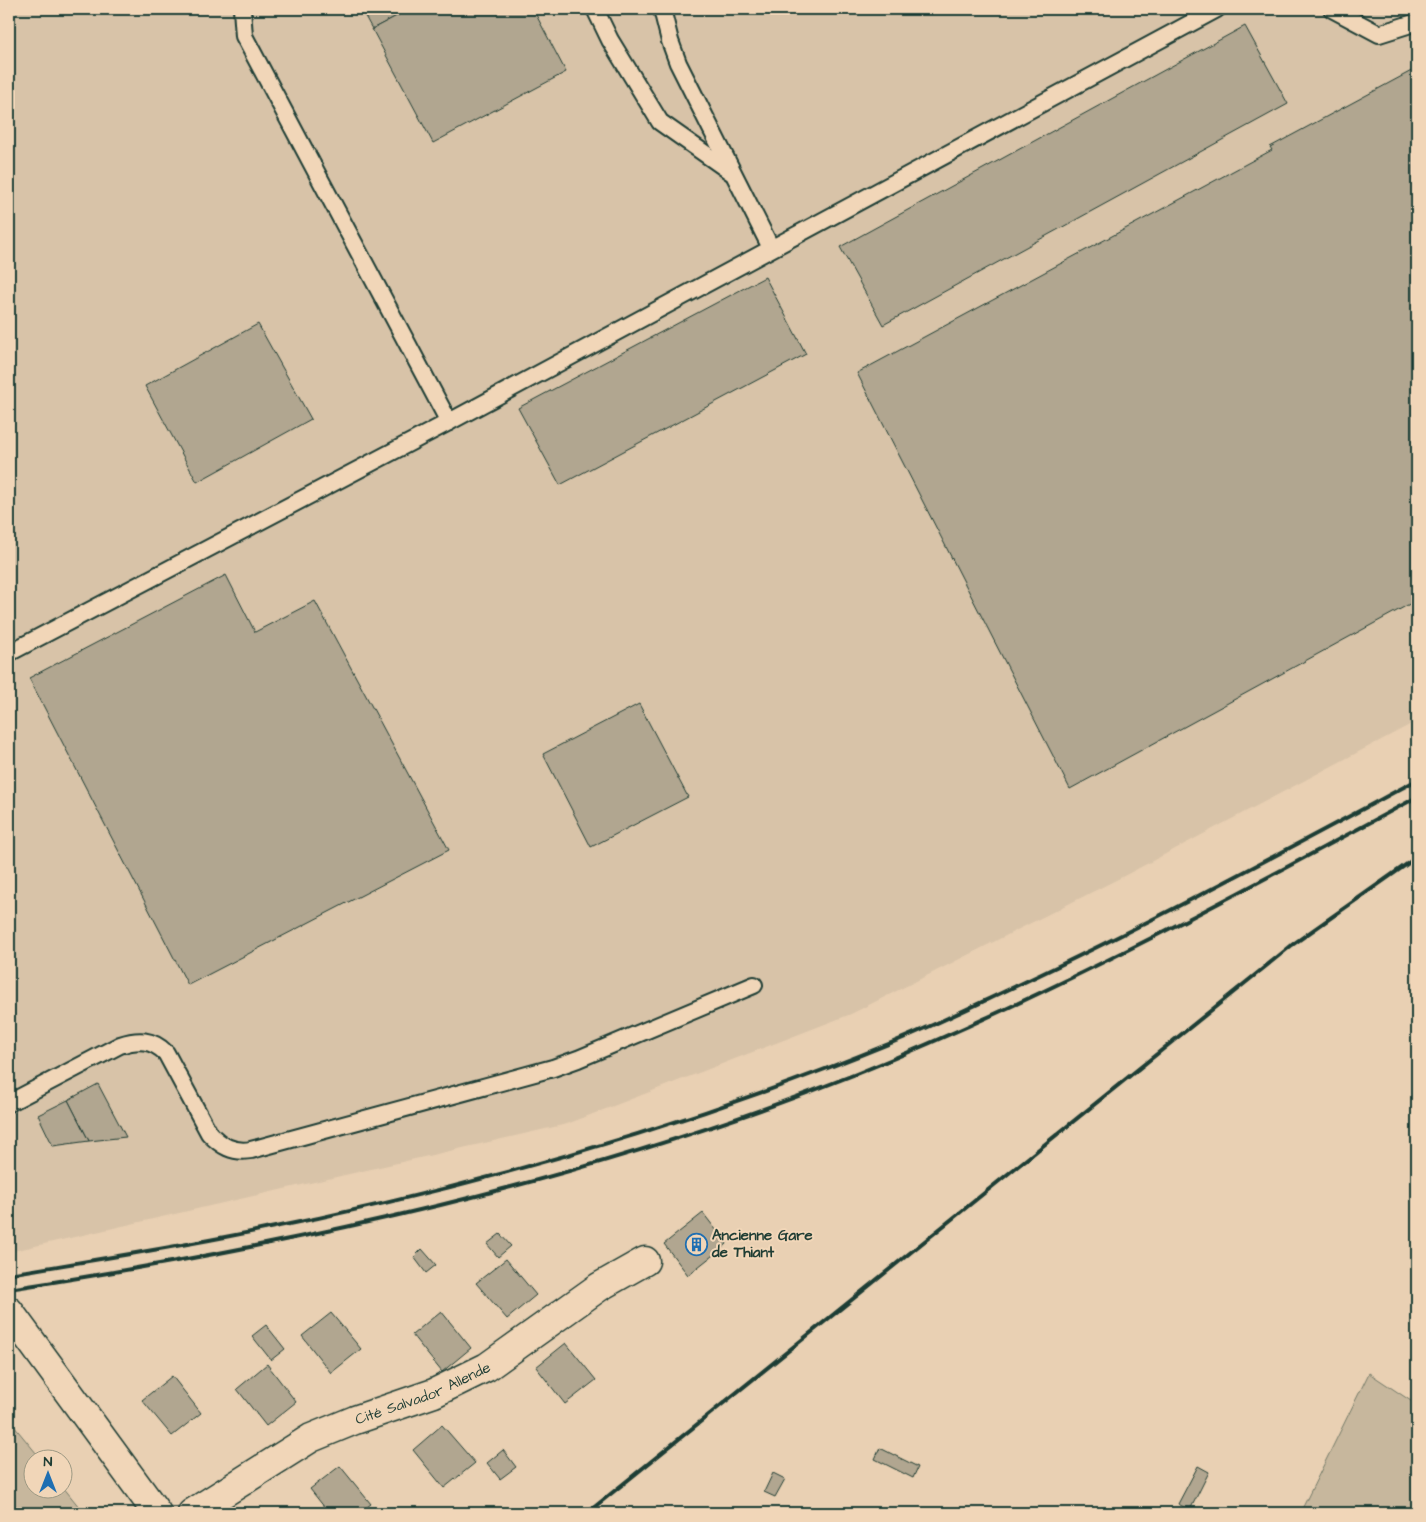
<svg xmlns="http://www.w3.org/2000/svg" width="1426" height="1522" font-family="'Architects Daughter',sans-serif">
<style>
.built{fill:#d8c3a8}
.green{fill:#c7b79d;stroke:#737a68}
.building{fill:#b1a690;stroke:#1f3d34}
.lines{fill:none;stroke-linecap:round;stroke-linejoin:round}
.lane-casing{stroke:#1f3d34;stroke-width:20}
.street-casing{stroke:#1f3d34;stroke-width:31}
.secondary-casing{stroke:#1f3d34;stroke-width:31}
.lane{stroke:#f1d6b8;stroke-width:16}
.street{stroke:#f1d6b8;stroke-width:28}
.secondary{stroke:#f1d6b8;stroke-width:28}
.rail{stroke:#1f3d34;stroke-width:4}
.labels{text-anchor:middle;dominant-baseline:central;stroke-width:4;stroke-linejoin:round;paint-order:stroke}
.poi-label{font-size:15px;font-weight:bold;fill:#1f3d34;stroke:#f1d6b8;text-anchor:start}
.street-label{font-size:15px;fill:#1f3d34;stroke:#f1d6b8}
</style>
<rect width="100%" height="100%" fill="#e9d0b3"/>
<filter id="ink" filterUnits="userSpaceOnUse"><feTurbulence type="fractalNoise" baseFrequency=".02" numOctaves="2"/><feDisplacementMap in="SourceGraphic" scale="10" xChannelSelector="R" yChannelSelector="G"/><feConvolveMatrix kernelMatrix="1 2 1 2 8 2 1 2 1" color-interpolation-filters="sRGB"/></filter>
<g filter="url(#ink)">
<path class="built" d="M9,9H1417V721L1122,877L851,1014L567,1124L9,1252Z"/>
<g class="green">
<path d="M1369,1373L1417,1405V1513H1300Z"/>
<path d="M9,1420L41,1459L32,1460V1490H62L63,1487L84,1513H9Z"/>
</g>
<g class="building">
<path d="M361,9H410L372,29Z"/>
<path d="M410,9H533L566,72L433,143L372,29Z"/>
<path d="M1245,26L1288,104L883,325L840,247Z"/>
<path d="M1417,68V600L1070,789L857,373L1272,150L1270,147Z"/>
<path d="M765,277L806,354L560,485L518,408Z"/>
<path d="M258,324L311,419L197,482L145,386Z"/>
<path d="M226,575L255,632L315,601L449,850L188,985L29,678Z"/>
<path d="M639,704L688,797L591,847L543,754Z"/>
<path d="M98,1084L126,1137L89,1141L68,1100Z"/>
<path d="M68,1100L89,1141L53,1146L38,1115Z"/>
<path d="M703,1213L727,1244L688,1275L664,1244Z"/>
<path d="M500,1234L511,1246L498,1257L487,1244Z"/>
<path d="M422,1249L436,1265L426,1273L414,1257Z"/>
<path d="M506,1259L536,1295L507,1319L476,1283Z"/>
<path d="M441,1311L471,1348L442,1372L412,1335Z"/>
<path d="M331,1313L361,1349L331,1373L302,1336Z"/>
<path d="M266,1325L285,1349L271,1360L252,1336Z"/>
<path d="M566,1343L596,1380L565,1404L536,1367Z"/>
<path d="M267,1364L296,1402L266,1426L237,1389Z"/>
<path d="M172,1376L201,1413L172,1436L142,1400Z"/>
<path d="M442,1425L475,1463L444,1488L413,1450Z"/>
<path d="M880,1448L918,1467L913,1478L875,1459Z"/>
<path d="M503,1450L516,1467L500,1479L487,1463Z"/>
<path d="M340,1466L371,1504L359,1513H329L310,1489Z"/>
<path d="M1198,1466L1209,1472L1190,1510L1178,1504Z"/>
<path d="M773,1473L785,1479L775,1497L764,1492Z"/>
</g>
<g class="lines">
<defs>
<g id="lane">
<path d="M242,9L244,36L449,422"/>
<path d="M595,9L610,40L660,122L731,172"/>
<path d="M662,9L670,41L678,63L771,248"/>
<path d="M1332,9L1379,34L1417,22"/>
<path d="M9,653L449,422L1217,9"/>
<path d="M9,1103L120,1045C138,1039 152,1039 166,1053L209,1133C221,1146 233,1153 251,1150L553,1068L578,1059L754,985"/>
</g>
<g id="street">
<path id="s1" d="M192,1513L311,1438L355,1420L434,1393L487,1367L599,1287L645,1261"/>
</g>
<path id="secondary" d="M9,1311L157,1513"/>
</defs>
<use href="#lane" class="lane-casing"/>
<use href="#street" class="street-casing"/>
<use href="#secondary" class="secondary-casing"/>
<use href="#lane" class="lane"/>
<use href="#street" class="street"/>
<use href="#secondary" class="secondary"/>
<g class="rail">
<path d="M9,1274C81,1262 153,1251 225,1237C450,1194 678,1130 891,1043C933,1026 973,1006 1014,987C1151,923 1284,851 1417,780"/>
<path d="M9,1289C296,1245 585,1182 856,1074C1050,996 1234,896 1417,797"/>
<path d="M587,1513L1255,975L1292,945L1417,857"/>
</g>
</g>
</g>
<defs>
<symbol id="building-ring" viewBox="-11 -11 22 22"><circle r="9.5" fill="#f1d6b8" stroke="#1f6fb2" stroke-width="1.5"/><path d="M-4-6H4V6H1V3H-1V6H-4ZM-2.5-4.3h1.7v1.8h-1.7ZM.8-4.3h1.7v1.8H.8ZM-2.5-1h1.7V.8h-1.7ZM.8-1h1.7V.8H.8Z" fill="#1f6fb2"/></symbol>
</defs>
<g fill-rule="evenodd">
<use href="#building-ring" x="684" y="1232" width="25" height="25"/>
</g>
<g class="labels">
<g class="poi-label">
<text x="712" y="1235">Ancienne Gare<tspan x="712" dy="17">de Thiant</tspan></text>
</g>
<g class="street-label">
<text stroke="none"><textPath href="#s1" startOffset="261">Cité Salvador Allende</textPath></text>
</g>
</g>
<rect width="1426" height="1522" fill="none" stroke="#f1d6b8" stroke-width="30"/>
<rect x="15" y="15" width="1396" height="1492" fill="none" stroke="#1f3d34" stroke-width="2" filter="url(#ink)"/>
<g transform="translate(48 1474)"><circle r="24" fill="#f1d6b8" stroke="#9d9983"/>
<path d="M0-4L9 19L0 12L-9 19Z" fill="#1f6fb2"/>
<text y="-8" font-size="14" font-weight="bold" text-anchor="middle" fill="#1f3d34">N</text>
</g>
</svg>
